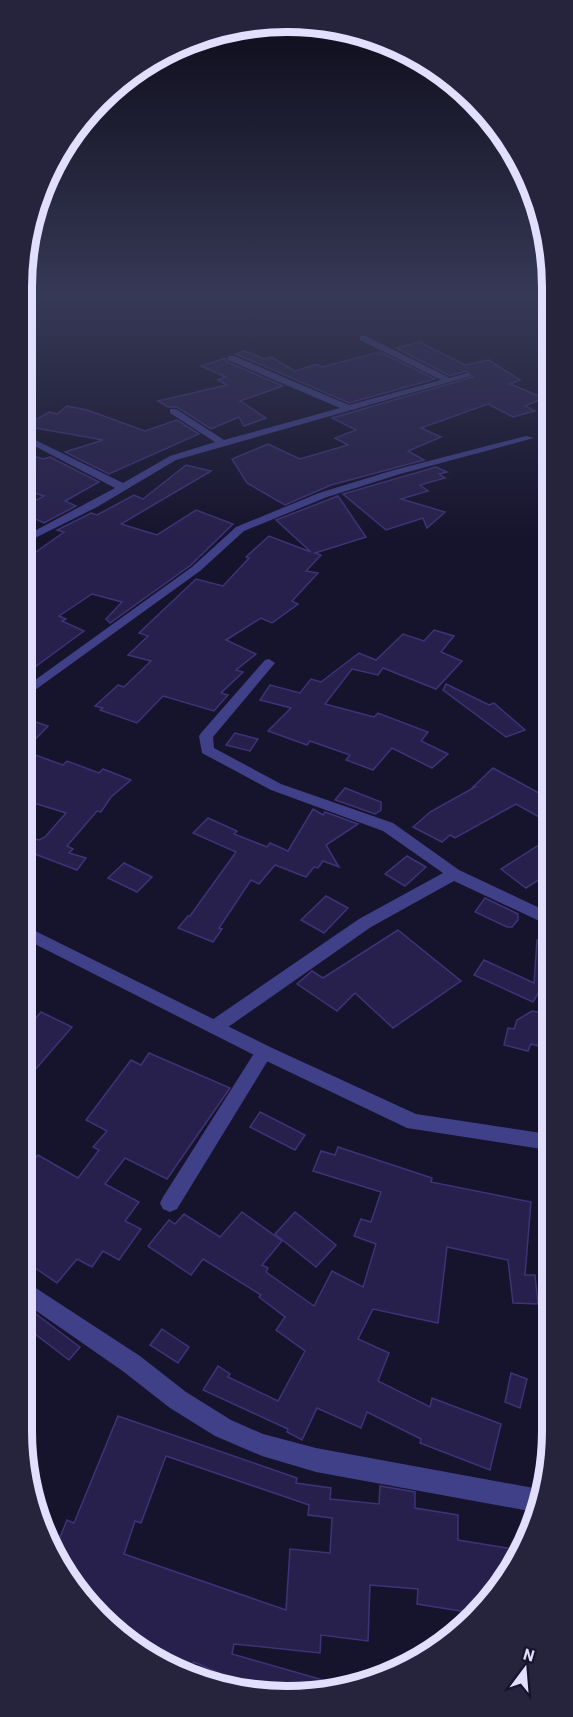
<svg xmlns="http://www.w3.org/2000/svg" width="573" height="1717" font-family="Barlow,sans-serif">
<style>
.building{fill:#27204c;stroke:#3e3377;stroke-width:1.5;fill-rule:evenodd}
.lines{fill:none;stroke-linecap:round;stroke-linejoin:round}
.minor{fill:#404089;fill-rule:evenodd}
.tertiary{fill:#404089;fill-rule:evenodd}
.rim{fill:none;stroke:#e2dffe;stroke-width:8}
</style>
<rect width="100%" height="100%" fill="#16132c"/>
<g class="building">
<path d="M419,342L465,365L489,360L520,380L510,384L544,398L525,406L535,411L513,417L488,404L421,428L441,437L408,451L424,460L331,485L285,505L247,483L232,459L268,444L300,459L348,445L335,438L356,430L332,418L473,377L466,371L450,376L396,348Z"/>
<path d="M244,351L265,359L271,357L295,371L317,364L322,367L380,352L435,379L349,403L236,354Z"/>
<path d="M226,358L227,362L283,386L240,401L266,418L244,426L239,417L211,429L177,407H168L158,401L227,385L218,380L226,377L201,366Z"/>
<path d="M67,406L87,410L145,431L177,420L199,434L109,474L65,452L103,440L25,426L49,412L57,414Z"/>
<path d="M33,456L43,459L50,457L99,482L65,501L76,506L44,523L25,514V506L44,496L25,490V459Z"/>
<path d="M186,465L211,471L121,524L157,535L196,510L233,524L191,565L110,623L106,619L122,602L92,594L59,616L66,619L62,621L84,631L24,675L25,552L33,554L64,532L57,530L91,513L97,515L134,495L143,499Z"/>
<path d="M436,467L447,472L439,474L445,478L420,485L428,491L401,499L445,512L427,528L423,518L386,530L343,494Z"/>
<path d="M338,496L366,537L315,553L321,555L306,571L318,573L292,601L298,604L272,623L261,618L226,640L256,654L236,670L243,672L221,693L228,695L214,711L163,696L137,723L100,710L103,708L95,706L118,685L124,687L151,661L128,655L148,636L139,633L196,579L223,586L249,558L246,557L269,536L311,552L276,520Z"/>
<path d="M434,630L454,636L441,652L462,661L436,689L383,668L378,675L352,669L325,704L374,717L378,713L428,732L421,741L448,754L432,768L392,748L373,770L346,760L350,755L310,741L307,745L268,731L291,708L260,700L270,685L300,693L311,679L321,682L359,653L376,660L403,634L424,641Z"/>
<path d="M446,684L489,705L494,703L525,730L506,737L443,690Z"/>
<path d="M24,718L48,726L24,751L63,765L67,761L99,773L103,769L131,780L111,797L101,812L97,811L67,846L73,849L69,853L86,858L77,870L24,850V835L39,840L45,837L66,813L24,800Z"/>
<path d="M235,733L258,739L250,751L226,745Z"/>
<path d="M493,768L548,798V822L516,804L455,838L450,835L442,842L413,827L430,812L475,787H473Z"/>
<path d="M345,788L381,802V810L375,814L335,800Z"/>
<path d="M313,809L323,815L325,812L358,824L326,845L339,867L323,861L318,868L314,867L306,877L275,865L259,884L251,880L219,928L222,929L213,942L178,928L188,916H190L236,852L193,833L208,818L237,831L234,834L267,847L270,843L288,851Z"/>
<path d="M548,839V874L526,888L501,869Z"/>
<path d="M407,856L426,867L405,886L385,874Z"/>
<path d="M124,863L152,877L137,892L108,878Z"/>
<path d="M326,896L348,908L324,933L301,920Z"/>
<path d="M485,898L518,914V920L512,927H507L475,912Z"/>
<path d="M398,930L461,981L393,1028L355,993L337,1011L297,984L312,971L323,978Z"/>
<path d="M537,940L548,941V976L533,1002L474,975L484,960L534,983Z"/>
<path d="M532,1011L548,1014V1030L543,1047L531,1044L528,1051L504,1045L508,1028L514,1029L517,1020Z"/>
<path d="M41,1012L72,1027L22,1085L23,1032Z"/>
<path d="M149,1053L230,1088L167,1179L125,1158L105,1184L139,1202L125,1221L141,1229L119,1260L103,1251L92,1267L77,1259L57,1283L22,1259V1173L38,1155L78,1178L99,1150L93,1147L107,1131L86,1120L131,1060L141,1065Z"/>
<path d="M260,1112L305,1135L295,1150L250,1127Z"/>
<path d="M338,1147L432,1178L431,1182L531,1202L525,1275H535L538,1304L513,1303L508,1260L447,1247L438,1323L373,1309L358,1339L389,1353L378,1381L430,1407L432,1398L501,1424L490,1470L420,1443L421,1439L367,1412L361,1428L317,1408L302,1440L287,1432L288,1429L203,1390L218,1366L230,1374L228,1377L278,1401L305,1351L276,1330L285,1317L259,1297L261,1295L203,1259L191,1275L148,1246L169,1220L175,1224L184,1214L220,1237L242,1212L282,1241L262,1265L268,1268L266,1272L314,1306L332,1271L363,1287L376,1244L354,1236L361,1219L371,1222L381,1192L313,1171L321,1151L335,1155Z"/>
<path d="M295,1212L336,1245L316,1267L275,1234Z"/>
<path d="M36,1314L80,1347L69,1360L26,1327Z"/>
<path d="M162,1329L189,1347L178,1363L150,1345Z"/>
<path d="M511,1373L527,1379L520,1408L505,1402Z"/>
<path d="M118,1416L297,1478L296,1483L331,1488L330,1499L379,1504L380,1486L415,1492V1508L458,1515V1540L519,1550L507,1578L473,1613L417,1604L418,1589L370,1585L368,1641L321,1635L320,1653L234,1644L232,1654L344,1686L343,1688L264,1693L194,1662L188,1674L169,1668L87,1606L41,1532L40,1524L60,1537L67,1520L74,1523ZM166,1456L309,1505L308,1515L332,1518L330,1553L290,1549L286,1610L124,1554L135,1521L141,1523Z"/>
</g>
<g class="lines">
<g class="minor">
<path d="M360,336H366L450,378L467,373L471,376L176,460L97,507L25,543V536L115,488L25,441V435L123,483L170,456L215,442L170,413V409H176L224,440L340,408L228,360V356H234L349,405L441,380L360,340Z"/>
<path d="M526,436L534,438L400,474L327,497L244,531L200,571L24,698V688L192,567L236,527L319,493L394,470Z"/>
<path d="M269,659L275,663L213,737L214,748L281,784L393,823L459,870L548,912V925L454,881L371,927L221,1032L215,1034L209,1032L206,1027L209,1022L359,919L443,873L383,831L271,790L202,753L199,736L201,733L265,660Z"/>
<path d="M264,1045L270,1047L273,1052L270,1057L177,1209L170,1212L163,1209L160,1203L163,1197L258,1047Z"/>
<path d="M22,1279L140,1356L186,1392L231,1420L263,1434L316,1448L539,1489L543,1491L535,1512L316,1472L262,1456L215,1436L170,1408L124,1372L22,1301Z"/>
</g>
<path class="tertiary" d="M23,925L270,1047L416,1114L548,1134V1150L407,1128L258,1057L23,938Z"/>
</g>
<linearGradient id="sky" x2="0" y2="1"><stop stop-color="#0c0a18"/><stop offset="0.55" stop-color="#363956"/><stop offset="1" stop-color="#363956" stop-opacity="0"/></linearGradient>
<rect width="573" height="539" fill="url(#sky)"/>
<path d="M0 0H573V1717H0ZM287 32H287A255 255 0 0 1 542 287V1431A255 255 0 0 1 287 1686H287A255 255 0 0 1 32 1431V287A255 255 0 0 1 287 32Z" fill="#26233d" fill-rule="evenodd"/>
<path class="rim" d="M287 32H287A255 255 0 0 1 542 287V1431A255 255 0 0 1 287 1686H287A255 255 0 0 1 32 1431V287A255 255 0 0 1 287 32Z"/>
<g transform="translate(525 1669) rotate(16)" stroke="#16132c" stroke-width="4.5" paint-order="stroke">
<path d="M0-4.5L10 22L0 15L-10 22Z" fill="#e2dffe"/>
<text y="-9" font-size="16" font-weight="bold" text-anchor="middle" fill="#e2dffe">N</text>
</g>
</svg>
